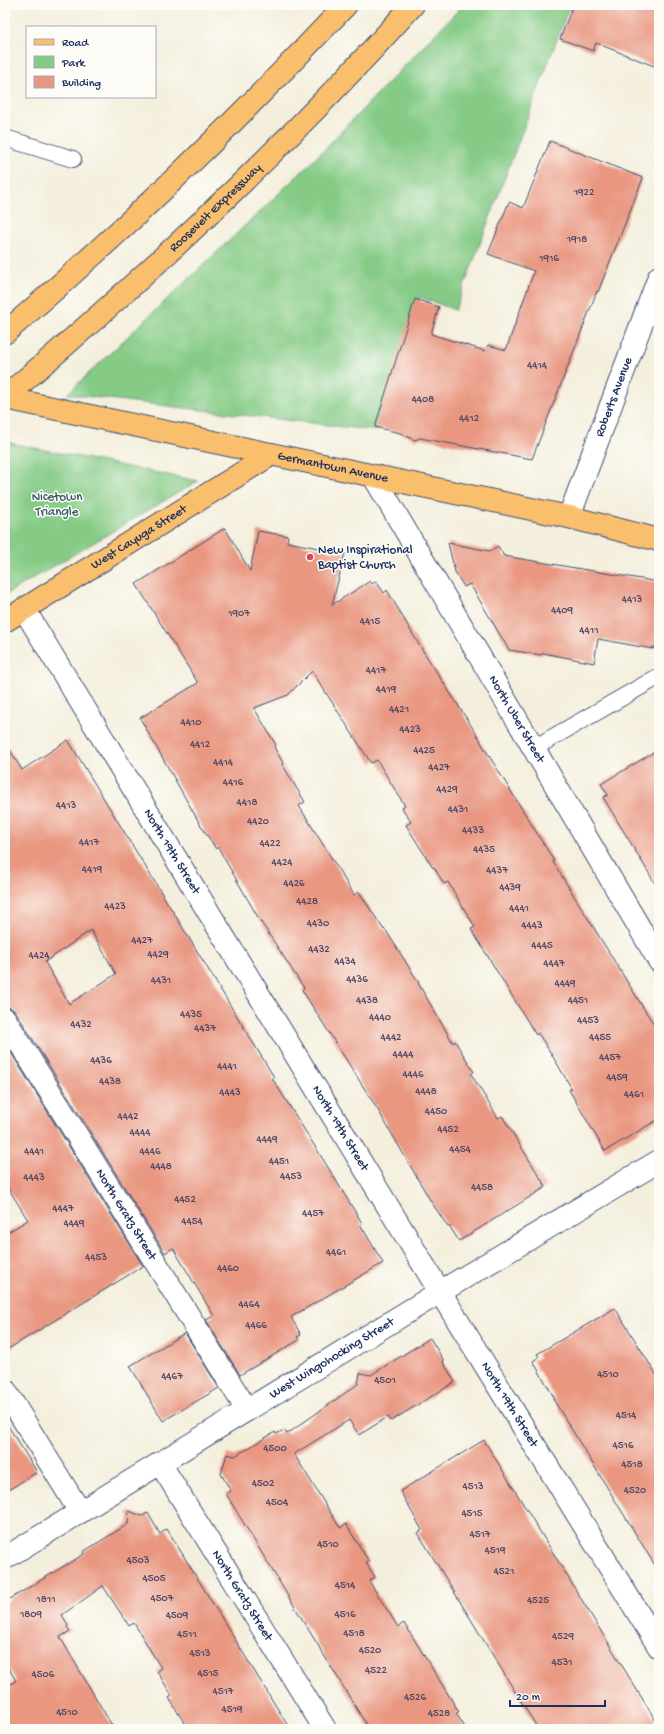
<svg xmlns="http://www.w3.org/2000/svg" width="664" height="1734" font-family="'Gochi Hand',sans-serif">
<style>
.green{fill:#85cb86;stroke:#507d72}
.building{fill:#e99781;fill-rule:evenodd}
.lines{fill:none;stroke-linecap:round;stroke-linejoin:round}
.service-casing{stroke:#3c4c71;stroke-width:18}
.minor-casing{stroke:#3c4c71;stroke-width:24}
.primary-casing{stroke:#3c4c71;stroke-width:24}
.motorway-casing{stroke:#3c4c71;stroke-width:24}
.service{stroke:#fff;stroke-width:16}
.minor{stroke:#fff;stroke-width:22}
.primary{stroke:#f9bf6d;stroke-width:22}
.motorway{stroke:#f9bf6d;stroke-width:22}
.poi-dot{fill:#d1495b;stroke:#fdfcf7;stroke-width:1.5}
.labels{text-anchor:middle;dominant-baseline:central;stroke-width:3;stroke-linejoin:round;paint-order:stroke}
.number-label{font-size:11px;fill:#4e4967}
.street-label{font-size:13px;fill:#1b2f5e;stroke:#fdfcf7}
.park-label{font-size:13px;fill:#3b5e6a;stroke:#fdfcf7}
.poi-label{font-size:13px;fill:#1b2f5e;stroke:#fdfcf7;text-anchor:start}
</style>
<rect width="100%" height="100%" fill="#fdfcf7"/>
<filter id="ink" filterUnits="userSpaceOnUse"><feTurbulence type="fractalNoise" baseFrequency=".025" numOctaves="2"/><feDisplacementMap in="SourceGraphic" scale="8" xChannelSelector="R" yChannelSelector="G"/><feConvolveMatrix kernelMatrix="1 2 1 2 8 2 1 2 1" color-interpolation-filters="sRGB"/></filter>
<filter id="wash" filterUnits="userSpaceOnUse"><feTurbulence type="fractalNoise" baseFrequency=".012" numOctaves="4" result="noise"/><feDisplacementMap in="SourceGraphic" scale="16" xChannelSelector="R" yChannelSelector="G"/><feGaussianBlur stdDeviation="0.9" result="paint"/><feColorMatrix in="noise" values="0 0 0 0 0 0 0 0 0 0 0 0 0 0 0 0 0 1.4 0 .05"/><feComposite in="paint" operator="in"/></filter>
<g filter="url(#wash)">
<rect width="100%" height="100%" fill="#f4efdd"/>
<g class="green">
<path d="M463,5H570L455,310L420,297L378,431L67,394L310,164Z"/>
<path d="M5,442H6L198,481L5,595Z"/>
</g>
<g id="blocks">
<g class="building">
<path d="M573,5H659V68L596,43L593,51L560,39Z"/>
<path d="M550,141L643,178L598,292L597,291L532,459L420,438L415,440L400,433L375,427L415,299L439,307L431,334L485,351L488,345L506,350L534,271L488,254L509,202L523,208Z"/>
<path d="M225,528L250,571L258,531L288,536L287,542L345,553L332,605L370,581L372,584L376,581L384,593L387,590L418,643L481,741H480L554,861L553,862L659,1033V1119L605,1151L569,1090L572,1089L552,1055L538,1033L536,1035L471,929L475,927L448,882L444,884L434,867L433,868L406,825L411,822L402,808L405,806L377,760L371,763L312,671L288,695L254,708L276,745L274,747L283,763L282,764L305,802L299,806L329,854L354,895L359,892L384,930L385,929L419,983H418L453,1043L455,1041L474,1072L471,1074L498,1118L502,1116L546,1187L459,1241L450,1227H448L430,1200L378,1110L302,990L304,988L259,919L224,858L218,847L216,849L200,824L140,718L198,683L136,584Z"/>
<path d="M448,543L490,551L498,546L504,556L659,582V648L653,647V649L598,639L594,663L543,653L542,655L509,650L470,584L464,587L455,572Z"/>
<path d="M68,740L274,1077L272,1078L329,1169L362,1223L360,1224L383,1263L291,1317L301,1335L297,1337L299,1340L240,1375L206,1320L214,1316L173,1248L165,1253L16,1012L11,1008L5,1007V742L22,770ZM91,930L116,974L69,1004L45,962Z"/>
<path d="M659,749V890L603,797L608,795L601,784Z"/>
<path d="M5,1043L143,1266L5,1351V1234L28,1220L5,1183Z"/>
<path d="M615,1308L659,1379V1572L553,1399H555L533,1361L539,1357L537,1354Z"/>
<path d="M185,1333L219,1388L163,1421L130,1366Z"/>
<path d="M430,1338L444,1361L443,1362L455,1382L391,1421L388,1417L359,1435L349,1420L294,1454L340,1528L346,1524L369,1562L366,1563L375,1577L369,1581L398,1627L404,1623L459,1712L456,1713L466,1729H369L226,1494L231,1491L221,1474L227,1454L235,1456L275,1432L276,1434L284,1430L287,1434L358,1384L360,1373L371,1375Z"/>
<path d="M5,1421L37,1472L5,1492Z"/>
<path d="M484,1440L659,1726V1729H538L418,1533L422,1530L400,1491Z"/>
<path d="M129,1511L142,1516L148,1513L160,1534L167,1529L290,1729H188L169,1698L172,1696L157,1671L161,1668L134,1623L129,1626L103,1586L62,1615L68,1625L67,1627L70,1631L60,1637L114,1729H5V1687L16,1681L5,1662V1602L84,1554L83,1552L128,1524Z"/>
</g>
</g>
</g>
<g filter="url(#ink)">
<use href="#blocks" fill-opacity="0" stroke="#3c4c71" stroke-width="1"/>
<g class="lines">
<defs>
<g id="service">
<path d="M5,138L73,159"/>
<path d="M534,748L656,678"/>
</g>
<g id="minor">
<path id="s1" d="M374,477L659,961"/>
<path id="s2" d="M569,517L659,277"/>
<path id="s3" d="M24,609L440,1292L659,1647"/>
<path id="s4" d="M5,1019L247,1410"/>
<path d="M5,1390L80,1512"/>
<path id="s5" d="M160,1463L325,1729"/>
<path id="s6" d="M5,1558L440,1292L659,1161"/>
</g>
<g id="primary">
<path id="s7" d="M5,398L569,517L659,540"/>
<path id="s8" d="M5,621L272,454"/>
</g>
<g id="motorway">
<path d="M5,333C125,230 238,120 346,5"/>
<path id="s9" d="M5,397C149,275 287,146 413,5"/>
</g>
</defs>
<use href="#service" class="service-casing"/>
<use href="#minor" class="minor-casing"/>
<use href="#primary" class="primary-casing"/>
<use href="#motorway" class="motorway-casing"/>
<use href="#service" class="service"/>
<use href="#minor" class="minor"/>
<use href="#primary" class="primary"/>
<use href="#motorway" class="motorway"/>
</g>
</g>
<circle class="poi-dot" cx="310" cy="557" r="4"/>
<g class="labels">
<g class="number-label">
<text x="584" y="193">1922</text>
<text x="577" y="240">1918</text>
<text x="549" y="259">1916</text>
<text x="537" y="366">4414</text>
<text x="423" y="400">4408</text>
<text x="469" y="419">4412</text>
<text x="632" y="600">4413</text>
<text x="562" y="611">4409</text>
<text x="239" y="614">1907</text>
<text x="370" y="622">4415</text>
<text x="589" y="631">4411</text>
<text x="376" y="671">4417</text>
<text x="386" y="690">4419</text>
<text x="399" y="710">4421</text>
<text x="191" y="723">4410</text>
<text x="410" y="730">4423</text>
<text x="200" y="745">4412</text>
<text x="424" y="751">4425</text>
<text x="223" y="763">4414</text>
<text x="439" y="768">4427</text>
<text x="233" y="783">4416</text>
<text x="447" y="790">4429</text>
<text x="247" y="803">4418</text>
<text x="66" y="806">4413</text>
<text x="458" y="810">4431</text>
<text x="258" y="822">4420</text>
<text x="473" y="831">4433</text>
<text x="89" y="843">4417</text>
<text x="270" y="844">4422</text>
<text x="484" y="850">4435</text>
<text x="282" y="863">4424</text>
<text x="92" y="870">4419</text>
<text x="497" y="871">4437</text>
<text x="294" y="884">4426</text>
<text x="510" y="888">4439</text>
<text x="307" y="902">4428</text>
<text x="115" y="907">4423</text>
<text x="519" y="909">4441</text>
<text x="318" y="924">4430</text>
<text x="532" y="926">4443</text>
<text x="142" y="941">4427</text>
<text x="542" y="946">4445</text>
<text x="319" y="950">4432</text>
<text x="158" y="955">4429</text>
<text x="39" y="956">4424</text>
<text x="345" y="962">4434</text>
<text x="554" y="964">4447</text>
<text x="357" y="980">4436</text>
<text x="161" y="981">4431</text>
<text x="565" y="984">4449</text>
<text x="367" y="1001">4438</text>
<text x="578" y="1001">4451</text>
<text x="191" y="1015">4435</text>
<text x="380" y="1018">4440</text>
<text x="588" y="1021">4453</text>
<text x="81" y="1025">4432</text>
<text x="205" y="1029">4437</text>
<text x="391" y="1038">4442</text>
<text x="600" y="1038">4455</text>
<text x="403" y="1055">4444</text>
<text x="610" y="1058">4457</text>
<text x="101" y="1061">4436</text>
<text x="227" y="1067">4441</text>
<text x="413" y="1075">4446</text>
<text x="617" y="1078">4459</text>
<text x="110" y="1082">4438</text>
<text x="426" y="1092">4448</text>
<text x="230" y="1093">4443</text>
<text x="634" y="1095">4461</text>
<text x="436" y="1112">4450</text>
<text x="128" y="1117">4442</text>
<text x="448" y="1130">4452</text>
<text x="140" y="1133">4444</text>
<text x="267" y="1140">4449</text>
<text x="460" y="1150">4454</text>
<text x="34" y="1152">4441</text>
<text x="150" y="1152">4446</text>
<text x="279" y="1162">4451</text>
<text x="161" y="1167">4448</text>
<text x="291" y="1177">4453</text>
<text x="34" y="1178">4443</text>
<text x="482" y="1188">4458</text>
<text x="185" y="1200">4452</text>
<text x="63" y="1209">4447</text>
<text x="313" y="1214">4457</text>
<text x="192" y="1222">4454</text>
<text x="74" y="1224">4449</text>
<text x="336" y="1253">4461</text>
<text x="96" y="1258">4453</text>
<text x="228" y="1269">4460</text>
<text x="249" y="1305">4464</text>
<text x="256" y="1326">4466</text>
<text x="608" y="1375">4510</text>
<text x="172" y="1377">4467</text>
<text x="385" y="1381">4501</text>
<text x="626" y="1416">4514</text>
<text x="623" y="1446">4516</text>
<text x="275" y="1449">4500</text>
<text x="632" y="1465">4518</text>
<text x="263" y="1484">4502</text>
<text x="473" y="1487">4513</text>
<text x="635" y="1491">4520</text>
<text x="277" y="1503">4504</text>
<text x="472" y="1514">4515</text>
<text x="480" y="1535">4517</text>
<text x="328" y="1545">4510</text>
<text x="495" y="1551">4519</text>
<text x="138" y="1561">4503</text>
<text x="504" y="1572">4521</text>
<text x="154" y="1579">4505</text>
<text x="345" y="1586">4514</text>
<text x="162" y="1599">4507</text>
<text x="46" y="1600">1811</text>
<text x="538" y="1601">4525</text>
<text x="31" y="1615">1809</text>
<text x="345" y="1615">4516</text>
<text x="177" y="1616">4509</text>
<text x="354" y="1634">4518</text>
<text x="187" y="1635">4511</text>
<text x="563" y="1637">4529</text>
<text x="370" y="1651">4520</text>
<text x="200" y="1654">4513</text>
<text x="562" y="1663">4531</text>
<text x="376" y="1671">4522</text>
<text x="208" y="1674">4515</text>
<text x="43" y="1675">4506</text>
<text x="223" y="1692">4517</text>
<text x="415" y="1698">4526</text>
<text x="232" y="1710">4519</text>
<text x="67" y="1713">4510</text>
<text x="439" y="1714">4528</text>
</g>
<g class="street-label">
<text stroke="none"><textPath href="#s9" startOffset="283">Roosevelt Expressway</textPath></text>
<text stroke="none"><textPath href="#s2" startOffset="128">Roberts Avenue</textPath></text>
<text stroke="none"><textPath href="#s7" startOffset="335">Germantown Avenue</textPath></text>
<text stroke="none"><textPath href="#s8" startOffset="158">West Cayuga Street</textPath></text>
<text stroke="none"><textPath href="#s1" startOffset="281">North Uber Street</textPath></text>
<text stroke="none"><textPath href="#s3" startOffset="284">North 19th Street</textPath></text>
<text stroke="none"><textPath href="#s3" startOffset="608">North 19th Street</textPath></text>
<text stroke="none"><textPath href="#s4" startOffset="230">North Gratz Street</textPath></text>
<text stroke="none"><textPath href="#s6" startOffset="383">West Wingohocking Street</textPath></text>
<text stroke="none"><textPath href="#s3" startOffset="932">North 19th Street</textPath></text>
<text stroke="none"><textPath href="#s5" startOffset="156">North Gratz Street</textPath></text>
</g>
<g class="park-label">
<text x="57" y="497">Nicetown<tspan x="57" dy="15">Triangle</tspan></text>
</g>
<g class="poi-label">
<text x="318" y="550">New Inspirational<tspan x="318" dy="15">Baptist Church</tspan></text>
</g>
</g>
<rect width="664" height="1734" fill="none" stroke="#fdfcf7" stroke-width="20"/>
<rect x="26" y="26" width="130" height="72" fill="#fdfcf7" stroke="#a3aaba"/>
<rect x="34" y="39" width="20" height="6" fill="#f9bf6d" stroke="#a3aaba"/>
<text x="62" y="46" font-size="12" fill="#1b2f5e">Road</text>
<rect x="34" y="56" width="20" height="12" fill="#85cb86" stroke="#a3aaba"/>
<text x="62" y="66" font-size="12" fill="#1b2f5e">Park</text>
<rect x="34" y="76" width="20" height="12" fill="#e99781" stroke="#a3aaba"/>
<text x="62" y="86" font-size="12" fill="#1b2f5e">Building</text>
<path d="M510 1700v6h95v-6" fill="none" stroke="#1b2f5e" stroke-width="2"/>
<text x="516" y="1700" font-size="12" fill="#1b2f5e" stroke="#fdfcf7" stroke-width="3" paint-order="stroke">20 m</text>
</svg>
